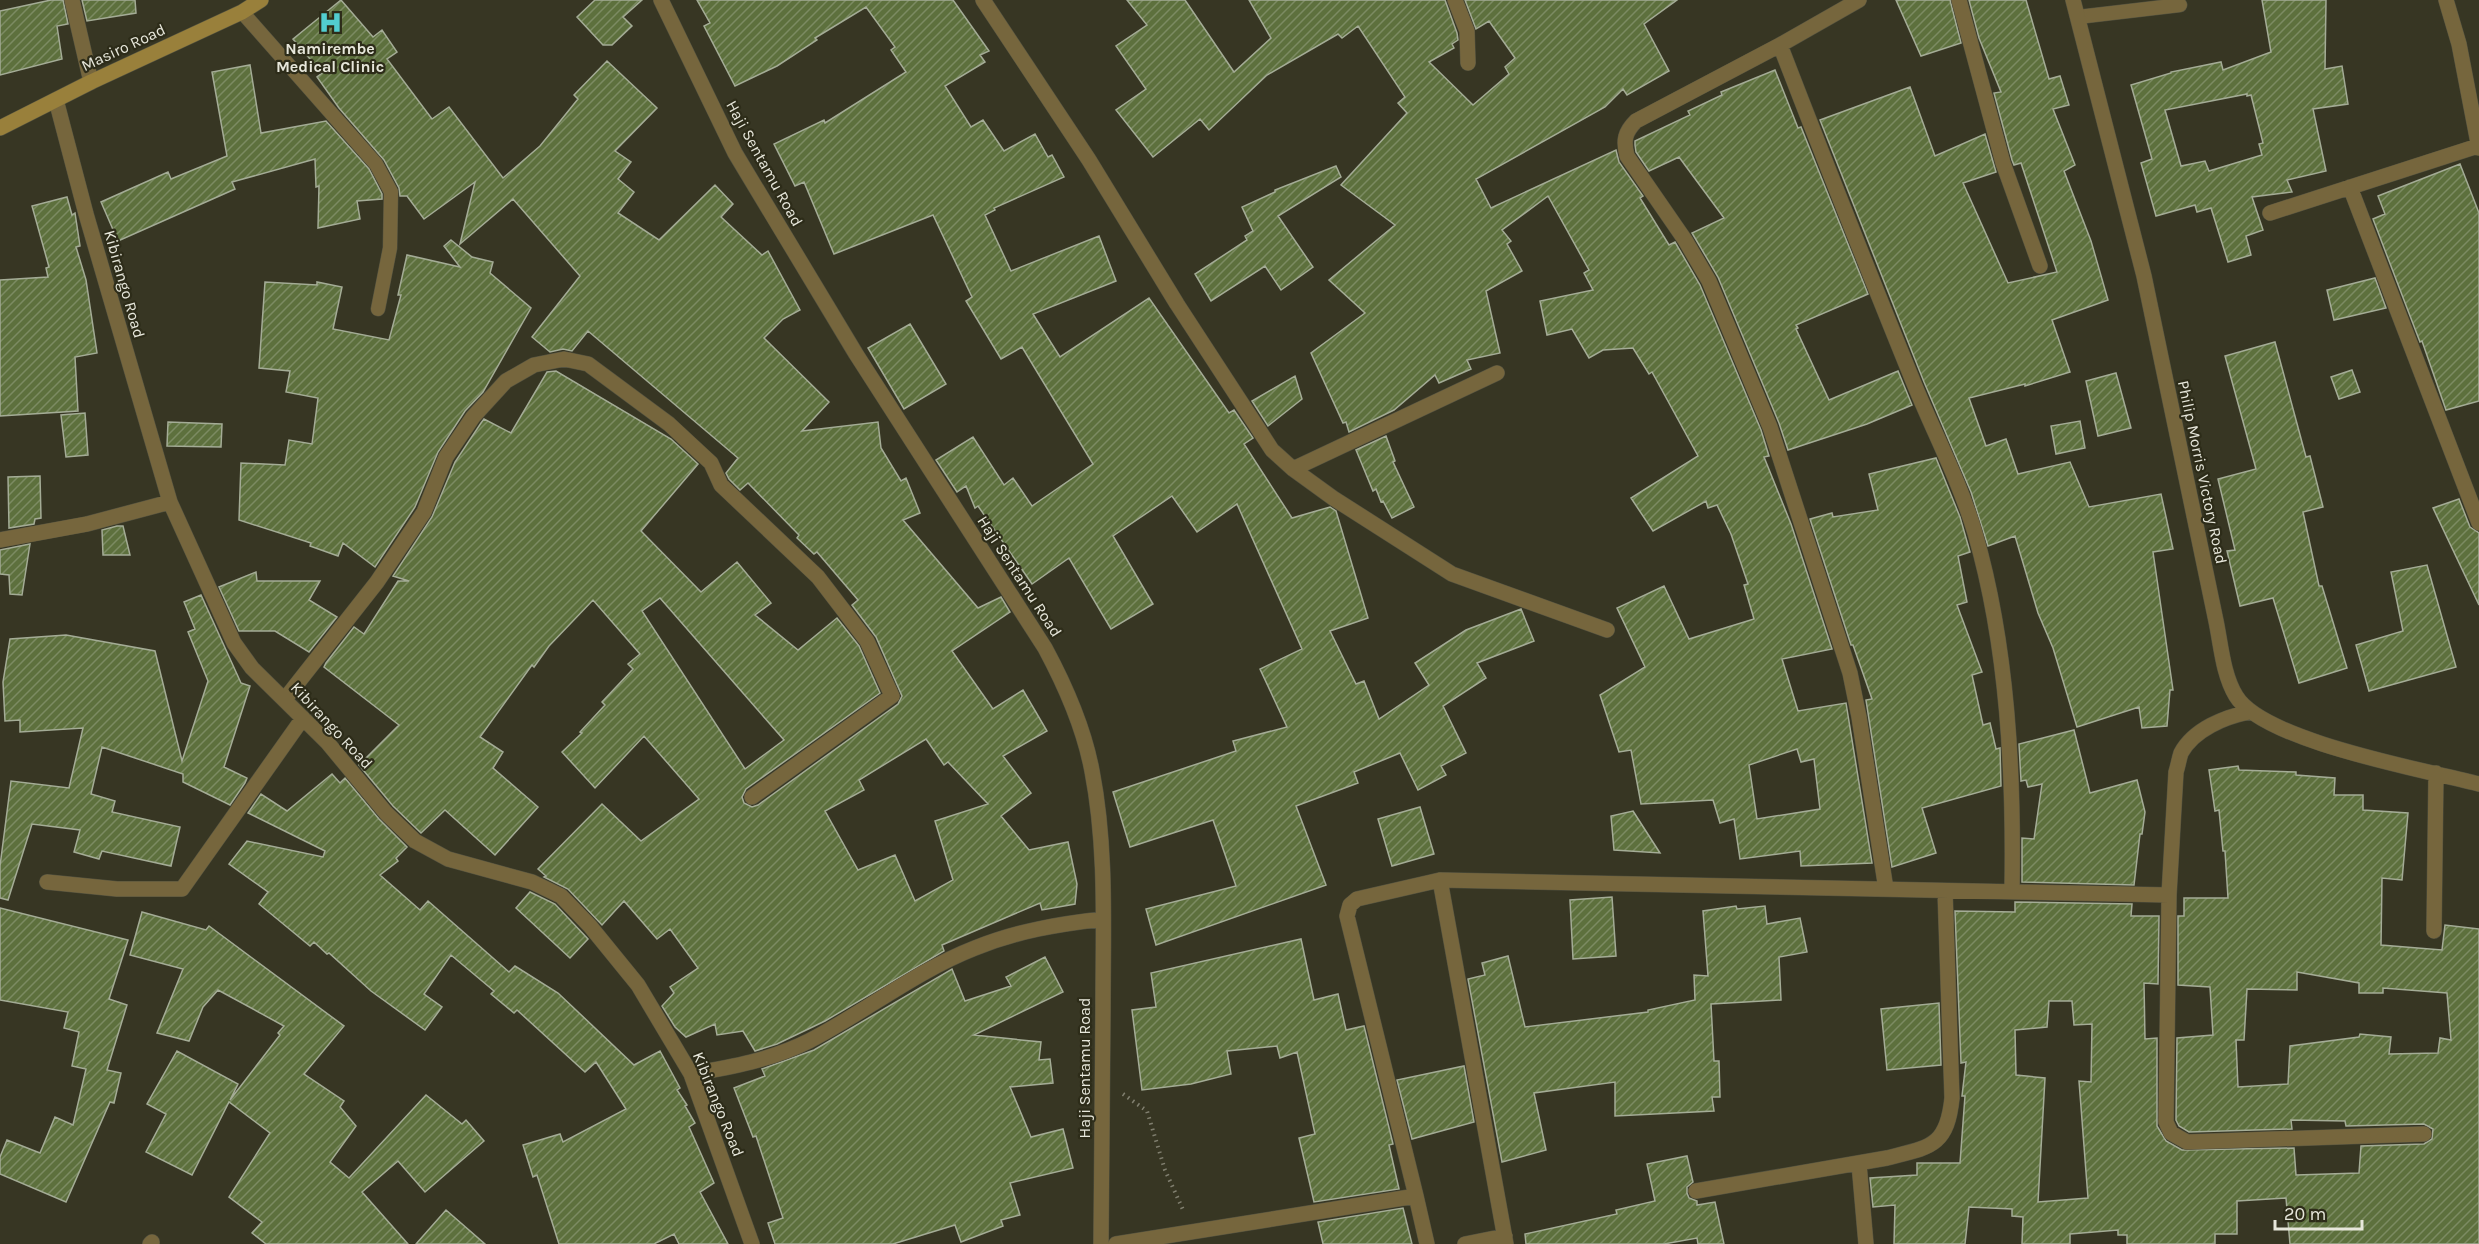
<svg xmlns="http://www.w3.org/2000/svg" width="2479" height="1244" viewBox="0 0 2479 1244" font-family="Karla,sans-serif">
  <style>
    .building { fill: url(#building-hatch); stroke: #a4ac96; stroke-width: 1.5; fill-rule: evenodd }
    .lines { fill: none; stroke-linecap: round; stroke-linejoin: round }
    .lane-casing { stroke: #535240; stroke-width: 15 }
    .street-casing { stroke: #535240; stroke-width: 16 }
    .secondary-casing { stroke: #535240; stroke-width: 16 }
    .path { stroke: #807f6f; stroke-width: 4; stroke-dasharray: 1.5 4.5; stroke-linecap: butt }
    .lane { stroke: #76663d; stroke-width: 14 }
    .street { stroke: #76663d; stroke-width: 15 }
    .secondary { stroke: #99803b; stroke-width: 15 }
    .labels { text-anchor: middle; stroke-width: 4.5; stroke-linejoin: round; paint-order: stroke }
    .street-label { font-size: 16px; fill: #e7e7db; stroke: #2d2c19 }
    .poi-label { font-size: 16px; font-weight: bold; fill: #e7e7db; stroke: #2d2c19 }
  </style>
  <defs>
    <pattern id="building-hatch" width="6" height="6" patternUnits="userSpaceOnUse" patternTransform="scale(1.5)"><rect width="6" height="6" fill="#5d703d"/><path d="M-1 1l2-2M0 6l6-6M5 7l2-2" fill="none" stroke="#7c8b62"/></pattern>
  </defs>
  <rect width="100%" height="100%" fill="#373623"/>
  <path class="building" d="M51,0h12l5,24 -11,2 5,33 -62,16v-64z
    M82,0h53l1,13 -49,8z
    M341,0l32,37 9,-7 15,22 -10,7 45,60 17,-12 54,71 37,-32 38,-47 -4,-4 33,-34 50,47 -42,43 16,11 -13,17 16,13 -16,21 41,27 56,-55 18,19 -12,13 41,38 6,-4 32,59 -17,9 -19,19 65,64 -27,29 76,-9 3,26 20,33 5,-3 14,35 -17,7 75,88 23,-11 9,15 -58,39 41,58 30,-19 24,41 -44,25 28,37 -30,23 28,34 39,-8 9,42 -2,20 -33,6 -2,-7 -98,42 2,6 -119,70 -48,23 -22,7 -12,-20 -26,4 -2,-11 -29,13 -11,-10 -13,-21 12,-13 -4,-6 28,-19 -28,-39 -13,10 -33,-38 -22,24 -34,-36 -24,-12 2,-1 -8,-7 64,-65 39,37 58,-42 -55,-63 -49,52 -33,-36 20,-19 -2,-1 25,-27 -3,-3 31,-33 -5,-5 12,-10 -47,-54 -44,46 -15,21 -2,-2 -52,72 23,15 -10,16 45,39 -43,48 -50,-45 -24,23 -28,-27 -34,-41 40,-40 -75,-58 2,-4 28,-36 10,7 34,-53h11l-16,-5 39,-59 23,-55 26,-39 3,-4 27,14 36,-61 9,-1 115,68 27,25 -57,67 60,61 36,-30 34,41 -16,12 43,35 39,-32 22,28 21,47 -134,96 -4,8 2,6 8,4 6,-2 140,-101 4,-8 -26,-59 -24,-32 6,-5 -41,-48 -3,2 -17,-16 2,-3 -51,-52 -8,7 -11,-11 -3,-6 12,-15 -150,-127 -16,20 -9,-2 -13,3 -18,-15 48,-61 -67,-77 -53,45 15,-62 -51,37 -17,-23h-7l-1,-8 -15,-28 -45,-52 -22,-31 5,-4 -29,-34zM660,598l124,142 -39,29 -103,-158zM926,739l18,26 4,-3 40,42 -53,17 18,59 -38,21 -20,-46 -37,15 -33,-59 39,-21 -5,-10z
    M595,0h47l-19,17 9,9 -20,19h-9l-26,-28z
    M697,0h256l36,51 -9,4 5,7 -40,24 26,41 12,-7 21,31 31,-17 13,23 4,-2 12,22 -70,31 1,2 -10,5 26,56 88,-35 17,45 -83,33 27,43 89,-59 80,115 5,-3 19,28 -9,6 48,74 38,-11 6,4 32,107 -38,13 26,53 8,-3 15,38 50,-34 -14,-22 51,-33 55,-21 13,32 -57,22 9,15 -43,28 23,47 -25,13 5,9 -28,15 -18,-37 -46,19 4,11 -62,23 30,79 -170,60 -10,-36 90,-23 -23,-66 -83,27 -17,-55 123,-41 -3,-10 54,-14 -27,-58 42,-20 -65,-145 -40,28 -25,-36 -59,40 40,68 -42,25 -42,-71 -37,26 -54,-78 -3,2 -9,-22 -9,6 -21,-32 37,-23 31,48 9,-7 19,28 61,-42 -71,-117 -21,12 -35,-58 6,-4 -39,-82 -99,39 -30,-72 -9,4 -21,-42 50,-24 1,3 81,-51 -15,-22 4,-3 -29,-40 -51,31 2,2 -40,26 -42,20 -31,-60 6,-3z
    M1127,0h58l49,72 37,-34 -22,-38h196l12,33 1,7 -6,4 2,4 -25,14 44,43 36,-31 -4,-7 10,-9 -26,-37 -13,8 -11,-29h212l-33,24 25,47 -42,24 -4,-6 -18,18 -129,72 15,29 125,-58 3,12 24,34 -3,2 29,47 6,-3 25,43 61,145 8,26 -5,1 27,67 41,125 -50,10 16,52 48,-8 26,160 -71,3 -1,-15 -60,8 -6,-40 -14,4 -7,-23 -72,4 -10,-54 -12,2 -19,-57 45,-28 -28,-59 47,-22 25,53 65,-20 -10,-34 4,-1 -17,-50 -14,-29 -9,3 -2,-7 -53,30 -22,-33 67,-42 -46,-84 -3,2 -16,-26 -30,2 -14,8 -17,-29 -25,6 -7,-34 53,-11 -9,-17 5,-3 -41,-74 -46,34 9,11 -4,3 15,27 -36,20 14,62 -33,7 4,9 -32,14 -4,-8 -41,35 -45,22 -3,-10 -3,1 -32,-70 54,-40 -36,-33 66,-55 -54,-40 66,-72 -9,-10 7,-6 -47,-71 -16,12 -4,-4 -71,41 -58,55 -9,-11 -47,38 -37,-47 30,-21 -30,-43 31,-21zM1797,749l4,13 13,-3 6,50 -63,10 -8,-54z
    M1896,0h54l11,43 -40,13z
    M1969,0h57l23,79 11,-3 9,29 -16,4 22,56 -11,6 27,70 17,59 -56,20 18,52 -45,14v-2l-56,14 17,48 20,-7 12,35 52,-12 19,45 72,-13 12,55 -20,3 20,138h-3l-3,36 -25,2 -3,-21 -62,20 -24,-79 -15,-35 -23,-77 -27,10 -17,-54 -47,-110 -104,-262 90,-33 25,69 50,-22 11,38 -33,11 45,100 49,-11 -36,-109 -7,2 -2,-5 -18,-67 7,-1 -22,-54z
    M2262,0h64l-1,69 17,-3 6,38 -35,5 13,62 -39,9 5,12 -40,5 11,33 -17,6 5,19 -23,7 -17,-54 -14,4 -2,-7 -39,11 -15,-53 11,-4 -21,-74 40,-12v-1l50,-10 2,8 48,-18zM2247,94v2l4,-1 12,48 -4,1 3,11 -53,16 -4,-10 -24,5 -16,-56z
    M250,65l11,68 65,-12 43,48 13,25v5l-25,2 3,18 -42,9 1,-42 -3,1 -1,-28 -83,23 3,7 -117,52 -17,-39 67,-30 3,7 56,-23 -15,-84z
    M1775,70l23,58 3,-1 67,167 -72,31 2,3 -2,1 33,71 69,-29 14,34 -45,19 -79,26 -9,-27 -61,-146 -26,-44 32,-15 -45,-61 -30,14 -13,-19 -1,-7v-4l55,-26 -2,-4 34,-16 -1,-3z
    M2460,164l19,49v188l-33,9 -24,-69 -2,1 -47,-123 12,-5 -7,-18z
    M1336,166l5,11 -63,39 35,51 -32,23 -16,-24 -54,35 -16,-27 52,-34 -2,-4 8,-5 -11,-24 33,-15v-2z
    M67,197l5,18 3,-2 5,33 -4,1 10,33 11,73 -22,4 3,54 -78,5v-136l48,-3 -2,-9 3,-1 -17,-61z
    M451,240l21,17 21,5 -3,11 41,35 -48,84 -18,19 -27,41 -23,55 -40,60 -32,-24 -5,13 -28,-10 1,-3 -72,-23 2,-57 44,2 4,-25 23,4 6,-46 -32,-6 4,-21 -31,-3 6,-86 52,3v-3l25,5 -9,42 56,11 12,-45h-3l9,-40 53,12 -16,-21z
    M2375,278l11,30 -52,12 -7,-30z
    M910,324l36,60 -42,25 -36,-61z
    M2275,342l31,115 4,-1 13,51 -20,5 16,74h3l25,82 -48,15 -26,-85 -33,8 -13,-55 8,-1 -17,-71 38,-10 -31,-113z
    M2352,370l8,22 -21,7 -8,-22z
    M2116,373l15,55 -33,8 -12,-55z
    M1295,376l7,23 -34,27 -16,-25z
    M85,413l3,42 -22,2 -5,-42z
    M2080,421l5,27 -29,6 -5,-28z
    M168,422l54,2 -1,23 -54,-1z
    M1386,436l9,25 -2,1 21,45 -22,11 -9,-17 -2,1 -5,-13 -3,2 -17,-41z
    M1936,458l24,59 10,35 -12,4 9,46 -10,3 25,67 -10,3 11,50 7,-2 6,26 4,-1 1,38 -79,22 14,45 -44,14 -26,-167 6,-1 -19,-54h-2l-41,-126 22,-6 1,4 45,-7 -9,-36z
    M40,476l1,42 -6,1 -1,5 -25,4 -1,-51z
    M2459,499l11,28 9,6v72l-46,-97z
    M117,526h6l7,29h-27l-1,-25z
    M30,544l-8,51 -12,-1 -1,-19 -9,-1v-24z
    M2427,565l29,102 -87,24 -13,-46 47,-14 -12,-59z
    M256,572l1,9h63l-11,19 28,17 -28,35 -34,-21h-36l-20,-44z
    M201,595l40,88 9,3 -26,81 23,11 -2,5 -15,22 -47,-23v-8l-81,-27 -11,47 24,7 -3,11 68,15 -9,39 -69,-15 -3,8 -25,-7 6,-22 -48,-6 -24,76 -8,-2v-32l11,-85 58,7 14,-60 -63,4v-12l-15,1 -2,-39 7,-43 56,-4 89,16 27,110 26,-80 -20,-49 7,-3 -11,-27z
    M2074,730l16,63 47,-13 8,32 -3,22h-2l-6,51 -112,-3v-44l12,1 8,-55 -14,3 -2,-7 -5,1 -2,-37z
    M2238,766l1,4 57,2v3l39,3 -1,17h29v15l45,3 -6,67 -20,-2 -1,67 61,5 3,-25 34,4v315h-189l-4,-46 -49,3v33h-22v10h-88v-9h-9v-5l-48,4v10h-48l1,-27 -11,-1v-7l-43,-2 -4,37h-71l1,-39 -22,2 -3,-29 47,-3v-12h43l5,-67h-3l4,-34 -5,1 -6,-152 60,1v-10l117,2 -1,12h28l-1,68 -14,-1 1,56 12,-1v88l9,15 16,9 112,-2 2,27 63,-2 2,-27 63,-2 8,-5 1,-10 -9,-5 -78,2 -1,-5 -54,-1 1,9 -103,3 -10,-6 -3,-6 1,-82 36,-3 -3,-48 -32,-2v-69h6v-18h44l-3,-47h-2l-4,-41 -4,1 -6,-41zM2297,972l62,11v10h24v-5l64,5 4,47 -11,-2 -2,15 -49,1 2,-17 -31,-3 -1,3 -69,9 -2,38 -50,3 -2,-47h8l3,-51 50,1zM2049,1001h23l2,24 18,-1 -1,58 -12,-1 9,117 -50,4 7,-124 -29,-3 -1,-45 32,-3z
    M332,774l8,9 5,-5 34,41 28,28 -11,11 2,3 -18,14 40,35 8,-9 81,71 6,-6 43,27 76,72 26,-14 20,37 -3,2 10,15 -2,1 10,17 -6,4 25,56 -14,9 28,52h-49l-5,-10 -20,10h-95l-22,-69 -4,2 -10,-32 37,-11 3,8 63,-33 -30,-47 -11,10 -68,-62 -3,3 -23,-19 3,-3 -43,-36 -27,39 18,13 -17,23 -54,-39 -42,-38 -2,1 -13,-12 -4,4 -51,-42 9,-12 -39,-28 18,-23 76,16 2,-6 -77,-38 13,-19 26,17z
    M1420,807l14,47 -42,12 -14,-47z
    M1633,811l27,42 -46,-3 -3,-34z
    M530,892l25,12 33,35 -18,19 -54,-50z
    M1612,897l4,59 -43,3 -3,-59z
    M1736,906l1,3 28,-3 2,18 33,-6 7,34 -28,5 2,43 -70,4 3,57h5l1,36h-8l2,14 -99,5v-34l-81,11 12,57 -44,12 -34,-183 17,-4 -3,-12 26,-7 17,71 123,-15v-2l47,-10 -1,-25 14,1 -5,-65z
    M0,908l128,32 -19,59 18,6 -20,65 14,3 -7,30 -4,-1 -44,100 -66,-28v-17l7,-17 33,13 15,-36 18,8 13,-56 -14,-3 7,-34 -15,-4 4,-16 -68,-12z
    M142,912l64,18 3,-4 135,100 -40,48 40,27 -4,6 16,19 -26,36 19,16 77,-83 36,29 4,-4 18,21 -59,51 -27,-31 -36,31 46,52h-142l-14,-11 10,-11 -33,-25 41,-64 -41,-31 -37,73 -46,-23 20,-38 -19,-10 30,-53 61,33 -8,16 50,-65 -2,-2 6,-7 -66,-36 -15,17 -14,34 -32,-8 26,-64 -53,-14z
    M1301,939l13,61 24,-6 8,36 18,-4 29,118 -4,1 10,44 -85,13 -15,-64 16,-4 -18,-82 -17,6 -3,-12 -50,5 4,23 -40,10 -49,6 -10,-80 24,-3 -5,-34z
    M1045,957l18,35 -89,43 67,7 -2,18 11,-1 3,24 -43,4 21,50 32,-8 10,39 -63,15 10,32 -19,5 2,6 -42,16 -6,-17 -62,19h-118l-7,-21 15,-5 -27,-82 -3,1 -19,-49 31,-12 -3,-7 52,-19 138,-81 13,32 46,-15 -5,-9z
    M1939,1003l2,62 -54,5 -6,-61z
    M1464,1066l10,56 -62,17 -15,-59z
    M1687,1156l6,26 -6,5v6l2,5 8,3v4l18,-3 9,42h-26l-1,-6 -33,6h-138l-1,-10 92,-20 -1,-4 39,-9 -8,-37z
    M1403,1208l9,36h-89l-5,-22z
    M446,1210l39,34h-69z"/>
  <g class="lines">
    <defs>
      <path id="lane" d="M242,12l134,152 15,28 -1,56 -12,61
        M2078,17l102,-12"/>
      <path id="street" d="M72,0l19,82
        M661,0l74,153 121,201 189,294c21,39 39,80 47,123 15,77 11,158 11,236 -1,79 -1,158 -2,237
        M983,0l106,160 88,144 95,146 21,19 40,29 119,76 155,56
        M1455,0l12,31 1,32
        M1859,0l-79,45 -144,76c-11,11 -13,19 -9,35l58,84 24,41 61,146 80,246 9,44 27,172
        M1959,0l44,163 37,103
        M2073,0l71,276 72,345c5,24 7,54 20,75 27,45 189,74 243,88
        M2446,0l13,44 20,104
        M1780,45c44,114 89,228 135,341 20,49 45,96 60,147 33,114 39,241 37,359
        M56,100l30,114 84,288 64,141 18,25 75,74 59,71 29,28 33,18 84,23 29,14 29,30 48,59 53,89 61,170
        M2350,187l129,336
        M2270,213l208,-67
        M1293,469l204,-96
        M0,540l87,-16 83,-22
        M285,699l92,-117 47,-70 22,-55 27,-40 33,-36 28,-16 30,-6 24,5 81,60 42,39 10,22 97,92 49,64 25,55 -140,101
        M2249,712c-24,5 -55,17 -68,41 -2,6 -3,13 -5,19l-7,123 -3,227 5,11 16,9 237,-8
        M1440,880l66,364
        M47,882l70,7h65l121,-171
        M2434,931l2,-158
        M691,1074c41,-7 80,-14 118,-33 56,-29 107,-70 166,-93 42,-17 84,-24 128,-29
        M1859,1164l7,80
        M1696,1191l191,-33c43,-11 60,-11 65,-60l-7,-207
        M1416,1196l11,48
        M150,1244l2,-2
        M1116,1244l300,-48 -69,-280 3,-11 7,-6 83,-19 729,15
        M1465,1244l40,-8"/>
      <path id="secondary" d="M0,128l91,-46 151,-70 19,-12"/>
    </defs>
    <use href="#lane" class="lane-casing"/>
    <use href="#street" class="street-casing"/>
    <use href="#secondary" class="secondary-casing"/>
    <path class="path" d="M1123,1094l24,17 18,59 19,42"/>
    <use href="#lane" class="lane"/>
    <use href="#street" class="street"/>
    <use href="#secondary" class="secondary"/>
  </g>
  <defs>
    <symbol id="hospital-bare" viewBox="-9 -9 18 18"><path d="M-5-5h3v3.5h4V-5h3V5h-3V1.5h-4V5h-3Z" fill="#52cdcf" stroke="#2d2c19" stroke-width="2.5" paint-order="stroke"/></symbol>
  </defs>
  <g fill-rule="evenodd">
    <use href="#hospital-bare" x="314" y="6" width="33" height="33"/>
  </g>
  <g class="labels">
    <g class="street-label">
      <text transform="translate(123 47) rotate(-25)" y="6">Masiro Road</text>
      <text transform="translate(765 163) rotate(61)" y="6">Haji Sentamu Road</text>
      <text transform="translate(125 284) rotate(74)" y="6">Kibirango Road</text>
      <text transform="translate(2203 472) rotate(78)" y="6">Philip Morris Victory Road</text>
      <text transform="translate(1020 576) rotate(57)" y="6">Haji Sentamu Road</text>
      <text transform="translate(332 725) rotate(47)" y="6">Kibirango Road</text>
      <text transform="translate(1084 1068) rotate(-90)" y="6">Haji Sentamu Road</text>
      <text transform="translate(719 1104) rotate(68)" y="6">Kibirango Road</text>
    </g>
    <g class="poi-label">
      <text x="330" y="54">Namirembe<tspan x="330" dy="18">Medical Clinic</tspan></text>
    </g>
  </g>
  <path d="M2275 1220v9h87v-9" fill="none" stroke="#e7e7db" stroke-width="3"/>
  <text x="2284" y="1220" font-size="18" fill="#e7e7db" stroke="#2d2c19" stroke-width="4.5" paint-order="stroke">20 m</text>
</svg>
